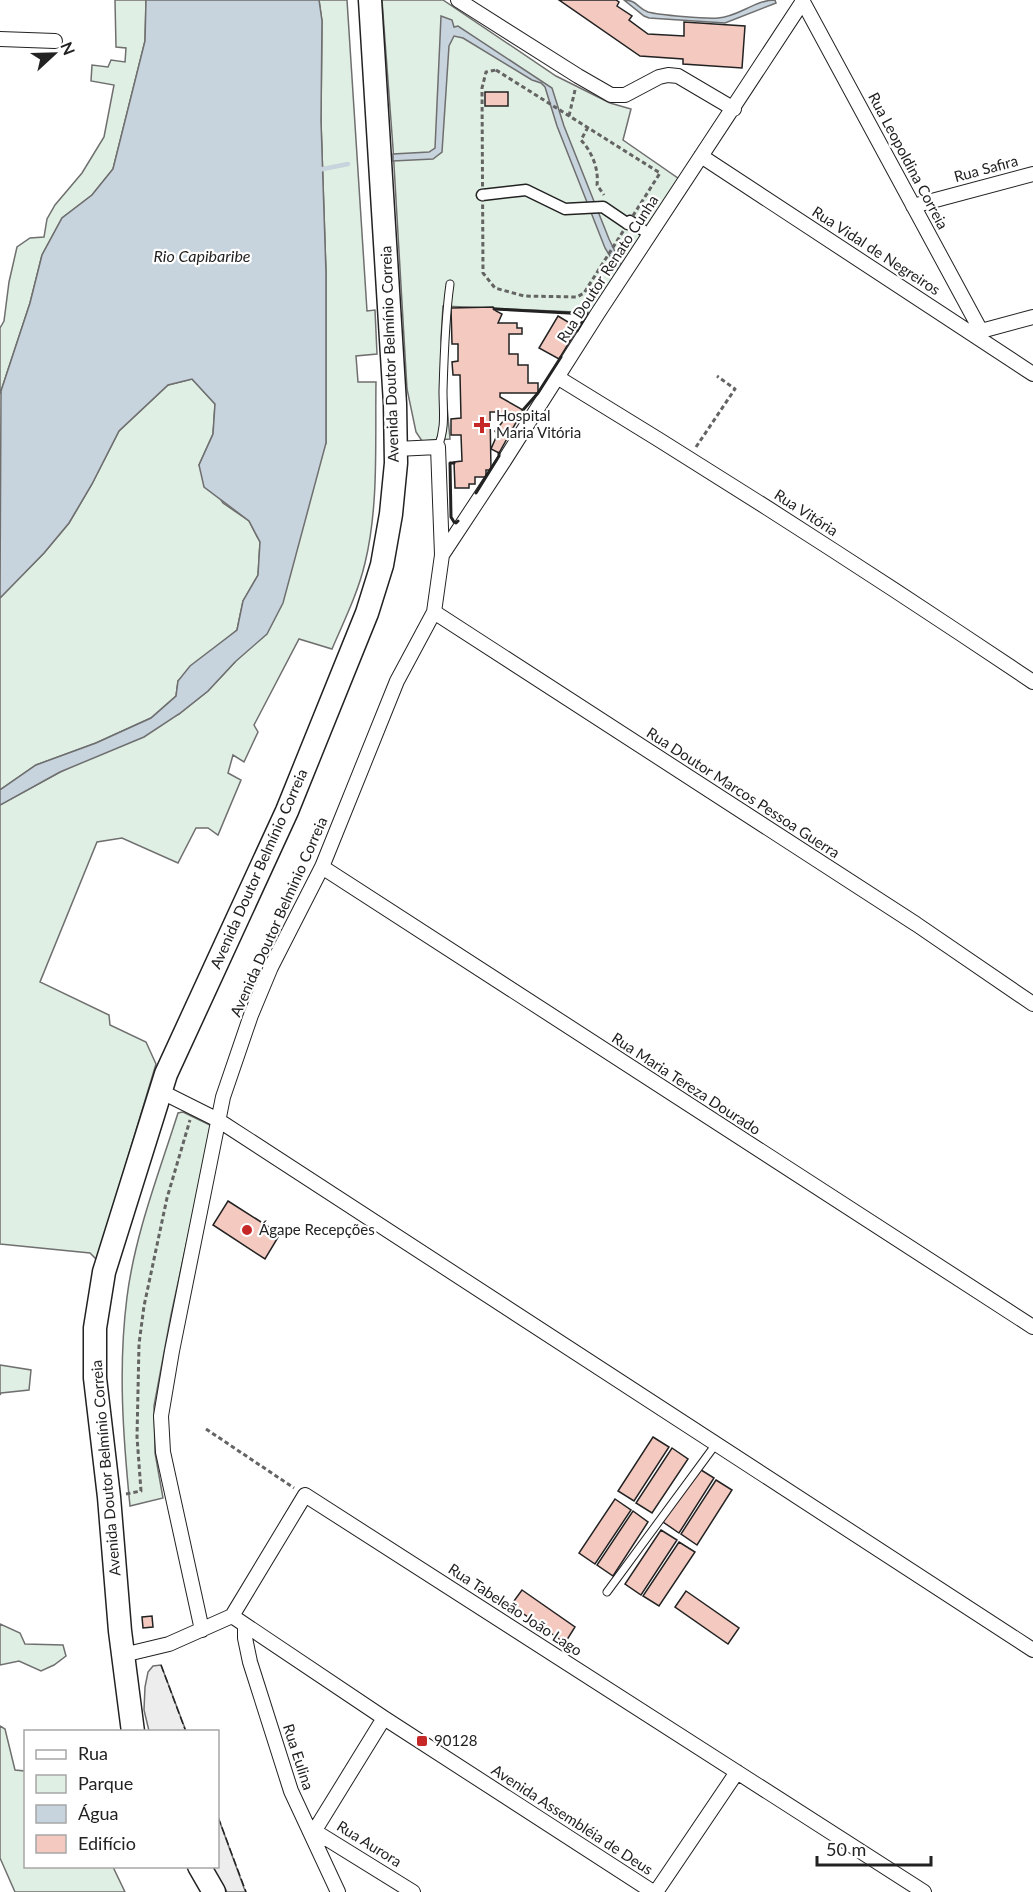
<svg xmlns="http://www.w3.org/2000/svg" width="1033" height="1892" viewBox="0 0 1033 1892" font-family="Lato,sans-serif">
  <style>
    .green { fill: #e0efe3; stroke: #6f6f6f; stroke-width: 1.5 }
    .parking { fill: #ededed; stroke: #6f6f6f; stroke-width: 1.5 }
    .water { fill: #c7d3dd; stroke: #6f6f6f; stroke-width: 1.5 }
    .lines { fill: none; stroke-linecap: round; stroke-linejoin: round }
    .stream { stroke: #c7d3dd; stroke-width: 4.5 }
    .building { fill: #f3c9c0; stroke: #222; stroke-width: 1.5 }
    .service-casing { stroke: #222; stroke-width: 9 }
    .pedestrian-casing { stroke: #222; stroke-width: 13 }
    .minor-casing { stroke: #222; stroke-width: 16 }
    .primary-casing { stroke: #222; stroke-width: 25 }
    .path { stroke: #646464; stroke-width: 3; stroke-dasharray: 4.5 3; stroke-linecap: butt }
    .service { stroke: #fff; stroke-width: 7 }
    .pedestrian { stroke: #fff; stroke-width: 10 }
    .minor { stroke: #fff; stroke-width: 14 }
    .primary { stroke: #fff; stroke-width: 22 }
    .fence { stroke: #222; stroke-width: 1.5; stroke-dasharray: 8 3; stroke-linecap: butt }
    .wall { stroke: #222; stroke-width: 3 }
    .poi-dot { fill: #c62828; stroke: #fff; stroke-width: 2 }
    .labels { text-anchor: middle; stroke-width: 4.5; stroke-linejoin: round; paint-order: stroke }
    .street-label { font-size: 15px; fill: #222; stroke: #fff }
    .poi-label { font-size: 15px; fill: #222; stroke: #fff; text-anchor: start }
    .water-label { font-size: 16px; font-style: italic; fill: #222; stroke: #fff }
  </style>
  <rect width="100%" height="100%" fill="#fff"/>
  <path class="green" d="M115,0h31l-1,41 -32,128 -21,26 -30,23 -20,37 -12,48 -30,91v-66l4,-7 5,-39 8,-35 13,-9 14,-1 3,-18 8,-14 27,-32 22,-36 10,-52 -23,-4 1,-16 16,2 3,-7 14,2 1,-14 -10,-1z
    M319,0h28l20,311 8,-1 2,44 -21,2 2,26h18c-1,58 3,124 -11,181 -7,30 -21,58 -33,86l-33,-10 -45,86 4,7 -14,30 -11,-7 -5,18 13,7 -23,55 -10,-7h-12l-18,35 -56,-25 -25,4 -57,140 69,33 1,10 36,17 10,22 -59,196 -7,-7 -90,-9v-439l60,-33 119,-58 29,-23 27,-29 91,-219v-170l-5,-152 1,-100z
    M382,0h61l113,76 54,27 21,6 -8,31 62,43 -87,130 -155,-7 -2,33 9,100 -28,2 -6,-9 -9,-43 -14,-241z
    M192,379l23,25 -2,30 -14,31 24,38 26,18 11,21 -2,33 -15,26 -6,29 -59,51 -2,15 -25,22 -55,25 -60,22 -36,25v-192l44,-45 25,-30 23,-39 27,-53 49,-46z
    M183,1112l29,14 -41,189 -17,91 1,47 8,45 -33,8c-7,-70 -12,-139 -3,-209 8,-63 32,-124 51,-184z
    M0,1365l31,5 -2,20 -28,3 -1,2z
    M0,1624l20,9 5,11 38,1 3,11 -12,9 -13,6 -22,-10 -19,4z
    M0,1726l5,3 10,41 10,1 1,95 87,1 12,25h-110l-15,-34z"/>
  <path class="parking" d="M161,1665l25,66h-37l-5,-21 1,-23 3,-15 5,-6z
    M218,1817l26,71 2,4h-19l-16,-25 7,-1z"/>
  <path class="water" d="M146,0h173l3,21 -1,100 5,152v170l-43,160 -16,31 -32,28 -27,29 -29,23 -35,23 -84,35 -60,33v-15l36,-25 60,-22 55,-25 25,-22 2,-15 12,-15 47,-36 6,-29 15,-26 2,-33 -11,-21 -45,-34 -5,-22 14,-31 2,-30 -23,-25 -24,6 -49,46 -27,53 -23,39 -25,30 -44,45 1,-207 29,-88 12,-48 20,-37 30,-23 21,-26 32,-128z
    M624,0c13,0 13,8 24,12 11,3 58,7 70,6 20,-1 37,-18 57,-18l1,3 -51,20 -76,-5 -5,-2z
    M441,16l11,4 2,7 4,-1 94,62 12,38 45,113 15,31 -3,4 -16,-26 -48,-122 -12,-39 -4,-4 -9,-3 -69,-42 -9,-2 -5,10 -7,106 -9,7 -40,2v-7l36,-2 6,-4z"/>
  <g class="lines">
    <path class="stream" d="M318,170l30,-6"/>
  </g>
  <path class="building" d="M559,0h57l3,2 -2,4 15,10 -3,4 19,14 36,2v-14l61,4 -3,42 -59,-4v-5l-43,-3z
    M485,92h23v14h-23z
    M493,307l3,4 6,3 -4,9h19v5h5v6h-13v20h9v11h10v18h10v10h-38v4l23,13 -24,43 -8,-4 6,-14 -2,-4 10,-12 -6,-7h-9l1,58h-5v7h-11v7h-6v4h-14l-1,-26 8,-1 -1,-26h-10v-16l10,-1 -1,-43h-7l-1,-13 6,-1v-17h-6l-1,-36z
    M558,316l20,12 -19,31 -20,-11z
    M228,1201l52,33 -15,25 -52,-34z
    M653,1437l16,10 -35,54 -16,-10z
    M672,1448l16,11 -36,54 -16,-10z
    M698,1468l16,10 -35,55 -16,-11z
    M716,1480l16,10 -35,55 -16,-11z
    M615,1499l16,11 -36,54 -16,-11z
    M633,1511l15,11 -35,54 -16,-11z
    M661,1530l16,10 -36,55 -16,-11z
    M679,1542l16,10 -36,54 -16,-10z
    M522,1590l53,37 -10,16 -54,-38z
    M686,1591l53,37 -11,16 -53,-37z
    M152,1616l1,11 -10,1 -1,-11z"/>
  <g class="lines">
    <defs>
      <path id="service" d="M438,447c8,-20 5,-35 5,-56 1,-35 2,-72 7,-107
        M607,1592l109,-148"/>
      <path id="pedestrian" d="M482,195l44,-5 39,19 38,-2 25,17
        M630,221l20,14"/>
      <path id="minor" d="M458,0l120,76 33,19h14l34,-18 9,-2 10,1 56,33
        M802,0l179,331 -3,7
        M0,39l55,2
        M701,156l332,218
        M913,206l120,-32
        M981,331l52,-14
        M557,377c161,98 320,200 476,305
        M442,555l62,-94 94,-148 205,-312
        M434,612l482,312 117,80
        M322,867l711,460
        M160,1091l58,29 815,530
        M232,1616l152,102 269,174
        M245,1625v13l5,24 41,129 47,101
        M202,1630l-39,-178 -2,-36 11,-65 51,-254 28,-82 20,-48 51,-100 75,-186 37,-69 8,-57 -4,-108 -42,2
        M123,1655l46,-11 63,-28 73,-121 619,397
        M308,1827l105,65
        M315,1830l69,-112
        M656,1892l81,-120"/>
      <path id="primary" d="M133,1732l-13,-101 -11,-134 -14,-119v-50l9,-56 62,-198 121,-263 80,-198 15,-48 9,-51 5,-51 -1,-59 -25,-404
        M199,1866l15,26"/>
    </defs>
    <use href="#service" class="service-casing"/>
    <use href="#pedestrian" class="pedestrian-casing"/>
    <use href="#minor" class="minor-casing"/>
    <use href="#primary" class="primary-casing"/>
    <path class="path" d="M496,70l164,103 -76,120 -7,4 -53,-1 -29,-8 -12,-15 -1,-185 4,-16z
      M569,116l6,-26
      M588,127l-7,13c11,12 18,29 16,45l7,10
      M696,447l39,-58 -18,-13
      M206,1429l88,59
      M126,1494l15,-3 -4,-54 2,-93 5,-38 23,-108 23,-78"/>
    <use href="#service" class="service"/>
    <use href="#pedestrian" class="pedestrian"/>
    <use href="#minor" class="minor"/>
    <use href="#primary" class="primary"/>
    <path class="fence" d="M161,1665l25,67
      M218,1817l28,75"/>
    <path class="wall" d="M494,309l93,5 -10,17
      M523,410l15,-17 23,-36
      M454,463h-4l1,54 3,5 2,1 2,-2
      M476,493l23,-37v-3"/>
  </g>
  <g class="poi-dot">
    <path d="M479 416h6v6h6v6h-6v6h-6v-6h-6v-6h6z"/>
    <circle cx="247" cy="1230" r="6"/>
    <rect x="416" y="1735" width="12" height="12" rx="3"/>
  </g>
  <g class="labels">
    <g class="street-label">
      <text transform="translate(908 161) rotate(62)" y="5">Rua Leopoldina Correia</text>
      <text transform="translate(986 169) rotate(-15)" y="5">Rua Safira</text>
      <text transform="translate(876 251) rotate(33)" y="5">Rua Vidal de Negreiros</text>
      <text transform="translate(608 269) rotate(-57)" y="5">Rua Doutor Renato Cunha</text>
      <text transform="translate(390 354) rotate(-92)" y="5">Avenida Doutor Belmínio Correia</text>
      <text transform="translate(806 513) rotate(33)" y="5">Rua Vitória</text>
      <text transform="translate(743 793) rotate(33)" y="5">Rua Doutor Marcos Pessoa Guerra</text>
      <text transform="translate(259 869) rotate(-66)" y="5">Avenida Doutor Belmínio Correia</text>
      <text transform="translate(279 917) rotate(-66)" y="5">Avenida Doutor Belminio Correia</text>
      <text transform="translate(686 1084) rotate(33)" y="5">Rua Maria Tereza Dourado</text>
      <text transform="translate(106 1468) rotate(-95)" y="5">Avenida Doutor Belmínio Correia</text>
      <text transform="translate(515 1610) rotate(33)" y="5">Rua Tabeleão João Lago</text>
      <text transform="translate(298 1757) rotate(72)" y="5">Rua Eulina</text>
      <text transform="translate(572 1820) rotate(33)" y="5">Avenida Assembléia de Deus</text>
      <text transform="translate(369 1844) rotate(32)" y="5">Rua Aurora</text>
    </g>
    <g class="poi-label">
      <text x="496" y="421">Hospital<tspan x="496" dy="17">Maria Vitória</tspan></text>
      <text x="259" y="1235">Ágape Recepções</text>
      <text x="434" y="1746">90128</text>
    </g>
    <g class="water-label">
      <text x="202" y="262">Rio Capibaribe</text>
    </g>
  </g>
  <rect x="24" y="1730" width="195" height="138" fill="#ffffff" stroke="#a7a7a7" stroke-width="1.5"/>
  <rect x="36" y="1750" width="30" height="9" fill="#ffffff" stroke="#a7a7a7" stroke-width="1.5"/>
  <text x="78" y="1760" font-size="18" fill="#222222">Rua</text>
  <rect x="36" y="1775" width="30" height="18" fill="#e0efe3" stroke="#a7a7a7" stroke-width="1.5"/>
  <text x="78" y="1790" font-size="18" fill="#222222">Parque</text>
  <rect x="36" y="1805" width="30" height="18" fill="#c7d3dd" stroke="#a7a7a7" stroke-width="1.5"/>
  <text x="78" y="1820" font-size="18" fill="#222222">Água</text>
  <rect x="36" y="1835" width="30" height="18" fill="#f3c9c0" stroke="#a7a7a7" stroke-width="1.5"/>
  <text x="78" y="1850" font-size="18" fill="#222222">Edifício</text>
  <g transform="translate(54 54) rotate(68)" stroke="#ffffff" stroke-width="4.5" paint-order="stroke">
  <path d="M0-4.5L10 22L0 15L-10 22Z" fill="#222222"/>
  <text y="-9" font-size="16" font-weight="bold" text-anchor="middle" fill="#222222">N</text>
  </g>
  <path d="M817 1856v9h114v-9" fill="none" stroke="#222222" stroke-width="3"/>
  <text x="826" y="1856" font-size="18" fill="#222222" stroke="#ffffff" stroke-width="4.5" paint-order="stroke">50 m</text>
</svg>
